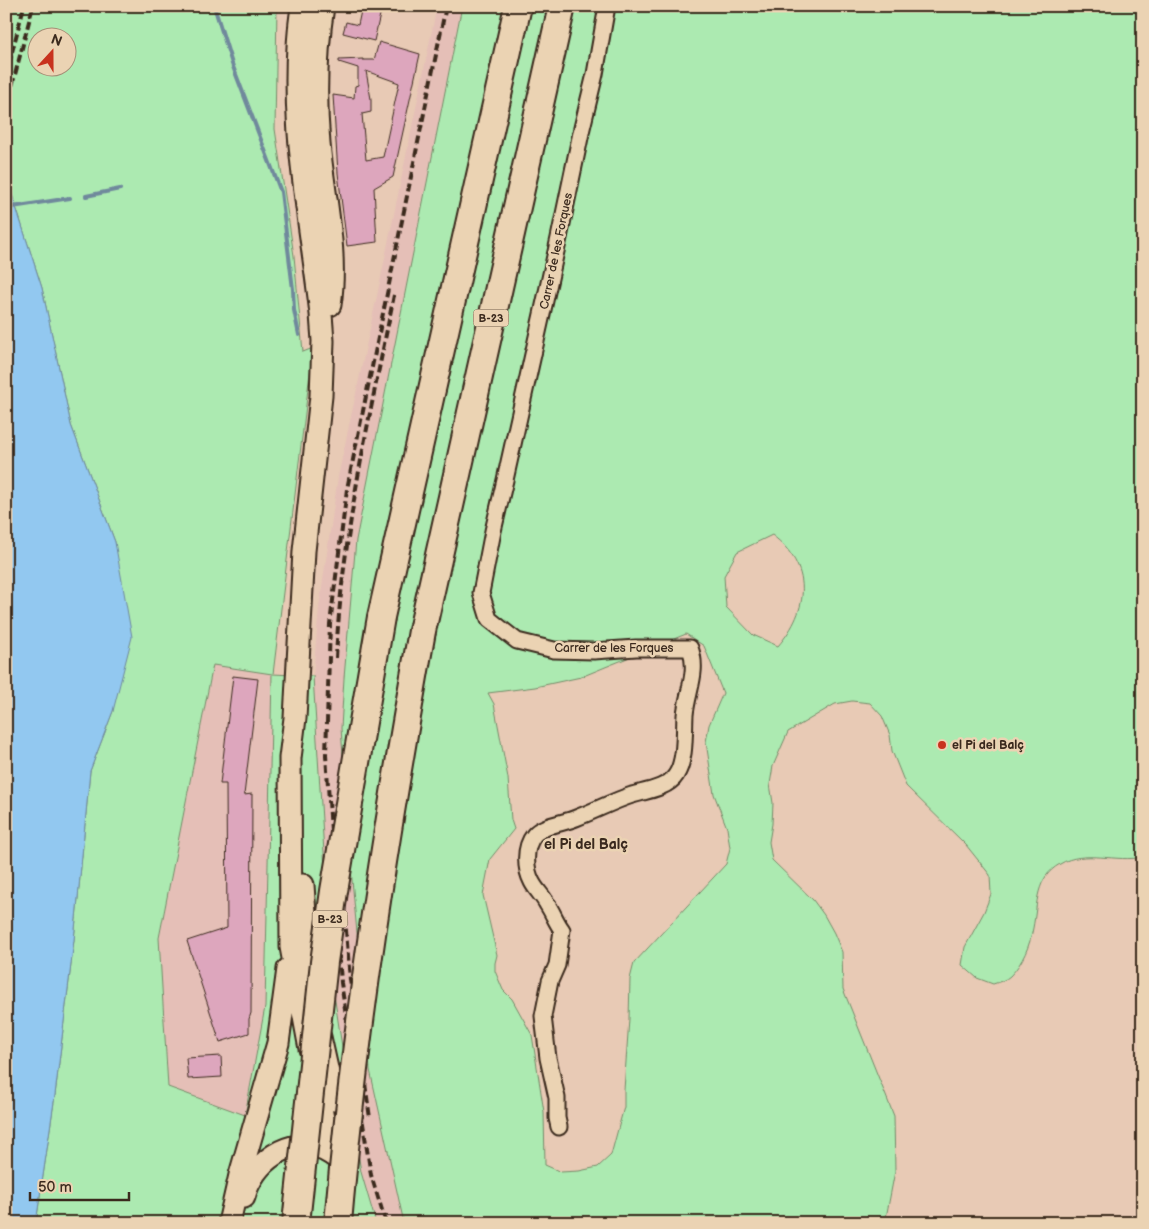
<svg xmlns="http://www.w3.org/2000/svg" width="1149" height="1229" viewBox="0 0 1149 1229" font-family="'Balsamiq Sans',sans-serif">
  <style>
    .built { fill: #e5bfb7 }
    .green { fill: #aceab1; stroke: #748a68; fill-rule: evenodd }
    .water { fill: #92c8f0; stroke: #6f899c }
    .lines { fill: none; stroke-linecap: round; stroke-linejoin: round }
    .stream { stroke: #6f899c; stroke-width: 4 }
    .building { fill: #dda6bd; stroke: #3b2a1e; fill-rule: evenodd }
    .street-casing { stroke: #3b2a1e; stroke-width: 19 }
    .secondary-casing { stroke: #3b2a1e; stroke-width: 25 }
    .highway-casing { stroke: #3b2a1e; stroke-width: 30 }
    .street { stroke: #ebd3b3; stroke-width: 15 }
    .secondary { stroke: #ebd3b3; stroke-width: 21 }
    .highway { stroke: #ebd3b3; stroke-width: 26 }
    .rail { stroke: #3b2a1e; stroke-width: 4; stroke-dasharray: 8 4; stroke-linecap: butt }
    .highway-bridge-casing { stroke: #3b2a1e; stroke-width: 30; stroke-linecap: butt }
    .highway-bridge { stroke: #ebd3b3; stroke-width: 26 }
    .poi-dot { fill: #c8321e; stroke: #ebd3b3; stroke-width: 2 }
    .labels { text-anchor: middle; stroke-width: 5; stroke-linejoin: round; paint-order: stroke }
    .shield { fill: #ebd3b3; stroke: #705d4b; stroke-width: 1 }
    .shield-label { font-size: 11px; font-weight: bold; fill: #3b2a1e }
    .street-label { font-size: 12px; fill: #3b2a1e; stroke: #ebd3b3 }
    .poi-label { font-size: 12px; font-weight: bold; fill: #3b2a1e; stroke: #ebd3b3; text-anchor: start }
    .neighbourhood-label { font-size: 14px; font-weight: bold; fill: #3b2a1e; stroke: #ebd3b3 }
  </style>
  <rect width="100%" height="100%" fill="#e8cab5"/>
  <filter id="ink" filterUnits="userSpaceOnUse"><feTurbulence type="fractalNoise" baseFrequency=".02" numOctaves="2"/><feDisplacementMap in="SourceGraphic" scale="10" xChannelSelector="R" yChannelSelector="G"/><feConvolveMatrix kernelMatrix="1 2 1 2 8 2 1 2 1" color-interpolation-filters="sRGB"/></filter>
  <g filter="url(#ink)">
    <path class="built" d="M437,6h25l-106,534 -12,138 -3,50 10,141 19,201 34,153h-28l-15,-51 -29,-191 -19,-305 6,-68 19,-131 43,-200z
      M213,665l59,9 -7,333 -20,108 -77,-28 -9,-149z"/>
    <path class="green" d="M6,6h271l-2,123 19,127 9,96 10,-4 -40,326 40,2 19,305 29,191 15,51h-340l19,-128 19,-155 16,-169 23,-60 2,-169 -44,-117 -29,-137 -36,-112zM38,38h30v30h-30zM213,665l59,9 -7,333 -20,108 -77,-28 -9,-149z
      M462,6h681v851c-26,6 -59,-8 -83,7 -25,14 -22,39 -27,64 -3,17 -10,35 -23,48 -4,4 -11,6 -17,8l-16,-6 -15,-13 3,-18 19,-35 7,-18 -1,-19 -24,-30 -60,-59 -14,-35 -2,-16 -8,-19 -12,-13 -18,-2 -17,3 -47,28 -15,34 -3,18 3,19 -1,21 -3,18 3,18 41,40 11,15 10,18 8,19 1,37 51,127 1,55 -10,52h-481l-34,-153 -19,-201 -10,-141 3,-50 12,-138zM772,535c41,31 38,74 6,111l-25,-11 -27,-28 -2,-31 13,-24zM686,634l18,12 19,47 -14,32 -3,17 8,52 13,34 3,20 -4,16 -92,99 -4,16 -1,40 -5,71v17l-13,48 -13,12 -19,4 -18,1 -16,-7 -1,-53 -12,-77 -20,-36 -9,-9 -8,-19v-8l2,-8 -14,-60 7,-36 24,-30 -3,-9 -3,-42 -14,-74 -6,-11 47,-6 46,-10z"/>
    <path class="water" d="M6,176l36,112 29,137 44,117 17,95 -19,74 -23,60 -16,169 -19,155 -19,128h-30z"/>
    <g class="lines">
      <path class="stream" d="M214,6l18,58 49,128 12,97 1,21 5,25
        M86,196l34,-7
        M6,208l64,-10"/>
    </g>
    <path class="building" d="M362,6h20l-8,35 -31,-8 3,-11 12,3z
      M379,42l41,12 -27,123 -19,11 3,54 -30,4 -9,-73 -5,-78 21,3 1,-12 3,-1v-17l-19,-6v-2l24,-1v1h11zM366,71l33,12 -16,74 -17,3 -4,-46 9,-2v-13z
      M233,676l25,3 -14,116 8,-1 -1,219 -2,6v14l-29,9 -33,-101 40,-13 -1,-144h-6z
      M221,1056l1,21 -34,2 -2,-21z"/>
    <g class="lines">
      <defs>
        <path id="street" d="M559,1127l-2,-9v-20l-9,-40 -5,-42 7,-35 7,-16 5,-35c-6,-8 -9,-17 -15,-26 -4,-8 -11,-14 -15,-22 -7,-13 -8,-35 2,-47 8,-10 31,-12 42,-17 19,-7 37,-17 56,-23 14,-4 36,-7 44,-20 10,-15 8,-43 9,-60 2,-23 14,-44 5,-67h-54l-42,3 -40,-1 -37,-9 -28,-22 -8,-26 12,-62 12,-51 54,-242 23,-110 13,-54 12,-68"/>
        <path id="secondary" d="M302,6c-15,104 7,205 19,308l2,27 -2,55 -17,155 -9,167 -5,40 1,189 19,102
          M323,6c-7,46 -8,92 -4,138 5,53 19,108 11,161
          M303,885l5,73 5,39
          M320,1037l14,63
          M316,1081l7,38 21,44
          M244,1197c10,-35 44,-62 80,-47 8,4 14,9 20,13
          M229,1223l11,-48 38,-132 10,-74"/>
        <path id="highway" d="M381,617l137,-611
          M422,631l140,-625"/>
      </defs>
      <use href="#street" class="street-casing"/>
      <use href="#secondary" class="secondary-casing"/>
      <use href="#highway" class="highway-casing"/>
      <use href="#street" class="street"/>
      <use href="#secondary" class="secondary"/>
      <use href="#highway" class="highway"/>
      <path class="rail" d="M6,75l18,-69
        M6,109l27,-103
        M336,658c6,-123 34,-243 58,-363
        M340,857l10,123 20,138
        M386,1223l-15,-48 -30,-192 -15,-228 4,-131 17,-135 99,-483"/>
      <defs>
        <path id="highway-bridge" d="M296,1223l28,-261 10,-71 47,-274
          M338,1223c17,-199 49,-396 84,-592"/>
      </defs>
      <use href="#highway-bridge" class="highway-bridge-casing"/>
      <use href="#highway-bridge" class="highway-bridge"/>
    </g>
  </g>
  <circle class="poi-dot" cx="942" cy="745" r="5"/>
  <g class="labels">
    <g class="shield">
      <rect x="473.5" y="309.5" width="35" height="17" rx="4"/>
      <rect x="312.5" y="910.5" width="35" height="17" rx="4"/>
    </g>
    <g class="shield-label">
      <text x="491" y="322">B-23</text>
      <text x="330" y="923">B-23</text>
    </g>
    <g class="street-label">
      <text transform="translate(556 251) rotate(-78)" y="4">Carrer de les Forques</text>
      <text x="614" y="652">Carrer de les Forques</text>
    </g>
    <g class="poi-label">
      <text x="952" y="749">el Pi del Balç</text>
    </g>
    <g class="neighbourhood-label">
      <text x="586" y="849">el Pi del Balç</text>
    </g>
  </g>
  <rect width="1149" height="1229" fill="none" stroke="#ebd3b3" stroke-width="25"/>
  <rect x="12" y="12" width="1124" height="1204" fill="none" stroke="#3b2a1e" stroke-width="2" filter="url(#ink)"/>
  <g transform="translate(52 52) rotate(21)"><circle r="24" fill="#ebd3b3" stroke="#a58f77"/>
  <path d="M0-4L9 19L0 12L-9 19Z" fill="#c8321e"/>
  <text y="-8" font-size="14" font-weight="bold" text-anchor="middle" fill="#3b2a1e">N</text>
  </g>
  <path d="M30 1192v8h99v-8" fill="none" stroke="#3b2a1e" stroke-width="2.5"/>
  <text x="38" y="1192" font-size="15" fill="#3b2a1e" stroke="#ebd3b3" stroke-width="4" paint-order="stroke">50 m</text>
</svg>
